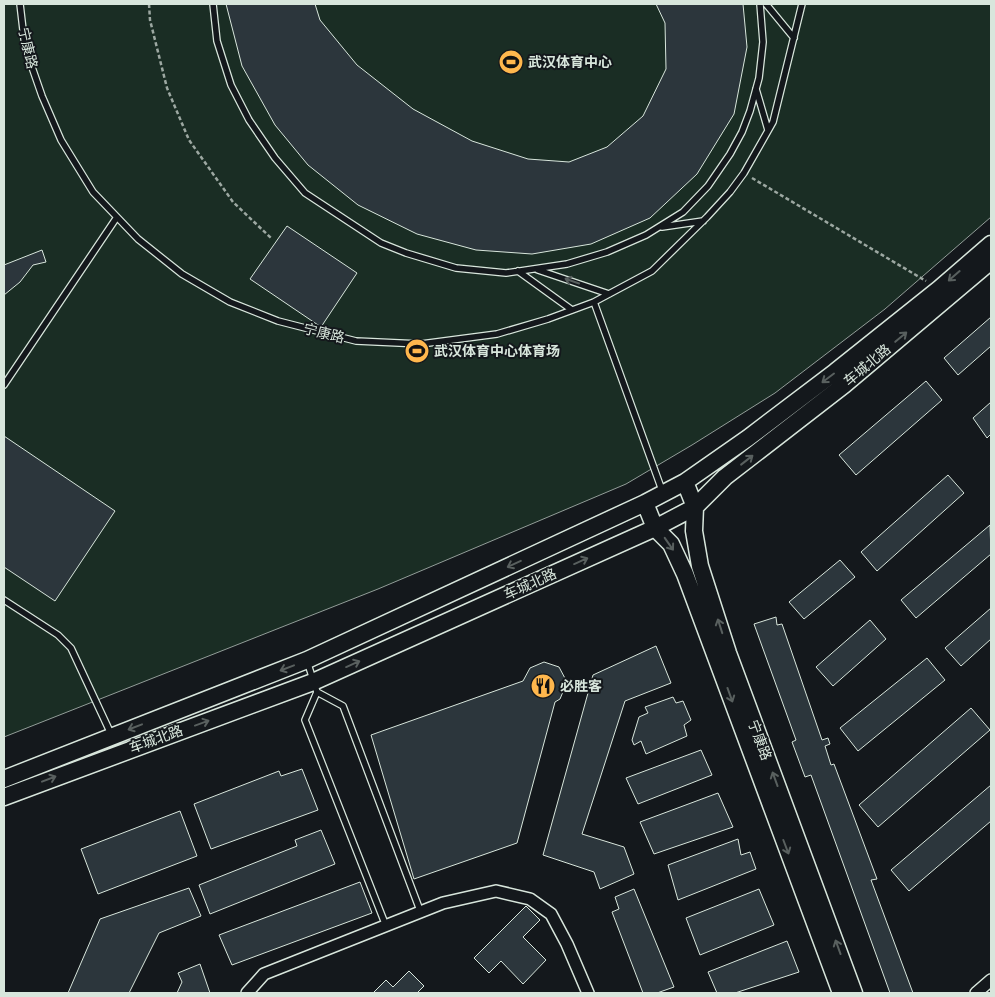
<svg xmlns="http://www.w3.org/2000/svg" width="995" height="997" viewBox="0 0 995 997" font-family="'DejaVu Sans','Noto Sans SC',sans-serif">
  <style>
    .green { fill: #1a2d24; stroke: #939e99 }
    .building { fill: #2c363c; stroke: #d8e6dc }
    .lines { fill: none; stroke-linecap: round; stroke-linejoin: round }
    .lane-casing { stroke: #d8e6dc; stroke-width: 8 }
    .street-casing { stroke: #d8e6dc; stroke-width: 14 }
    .secondary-casing { stroke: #d8e6dc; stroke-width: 19 }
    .path { stroke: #9da8a2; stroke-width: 2.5; stroke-dasharray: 4 2.5; stroke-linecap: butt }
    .lane { stroke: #14181c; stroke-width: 5.5 }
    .street { stroke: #14181c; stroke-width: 11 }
    .secondary { stroke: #14181c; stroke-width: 16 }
    .oneway { stroke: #59605f }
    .labels { text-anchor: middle; stroke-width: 4; stroke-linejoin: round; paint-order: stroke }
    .street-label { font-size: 14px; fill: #d8e6dc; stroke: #14181c }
    .poi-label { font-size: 14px; font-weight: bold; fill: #d8e6dc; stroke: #14181c; text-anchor: start }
  </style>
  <rect width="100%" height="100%" fill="#14181c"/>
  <path class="green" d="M4,4h987v213l-106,92 -110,84 -83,52 -66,39 -248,105 -374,148z"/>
  <path class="building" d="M226,4h89l5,16 37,45 56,44 59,32 56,18 41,3 38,-15 36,-31 23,-47 -1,-46 -9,-19h87l4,43 -13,67 -37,60 -47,44 -59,26 -59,10 -56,-4 -59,-16 -59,-29 -50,-40 -33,-40 -33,-59z
    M287,226l70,47 -36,54 -71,-48z
    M42,250l4,12 -13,3 -13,17 -16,13v-30z
    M991,317v29l-33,29 -14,-17z
    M926,381l16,19 -86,75 -17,-20z
    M991,402v32l-4,4 -14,-20z
    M4,436l111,75 -60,90 -51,-34z
    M948,475l16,18 -87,78 -16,-19z
    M990,525l1,29 -75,64 -15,-18z
    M840,560l15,17 -51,42 -15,-17z
    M991,608v31l-30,27 -16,-18z
    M776,617l1,8 5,-1 40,116 6,-2 2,6 -5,2 6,19 3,-1 43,115 -6,1 42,113h-23l-79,-218 -6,2 -13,-35 4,-2 -42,-116z
    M870,620l16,19 -53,47 -17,-19z
    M656,646l15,37 -46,18 -43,133 42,13 10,27 -34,15 -6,-17 -51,-17 50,-180z
    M927,658l18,22 -87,71 -18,-23z
    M544,662l15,5 8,15 -7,17 -5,3 -38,141 -103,36 -43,-144 152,-54 7,-13z
    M673,697l3,6 7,-2 8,19 -7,5 3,11 -41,18 -5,-13 -7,4 -2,-5 7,-23 9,-4 -3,-6z
    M971,708l19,22 -112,97 -19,-22z
    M701,750l11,25 -74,29 -12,-26z
    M302,769l16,41 -107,39 -17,-45 85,-33 2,5z
    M991,785v36l-82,70 -18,-21z
    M718,793l15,34 -79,27 -14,-32z
    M180,811l17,45 -99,38 -17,-45z
    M321,830l14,34 -125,50 -11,-29 98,-39 -2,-6z
    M738,839l3,16 9,-3 6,17 -78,31 -10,-35z
    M360,882l12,31 -140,52 -13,-30z
    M189,888l12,28 -42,17 -30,60h-61l32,-74z
    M634,889l40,98 -17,6h-14l-31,-81 7,-3 -4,-12z
    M759,889l15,36 -74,30 -14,-37z
    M526,906l14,14 -17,17 23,23 -23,24 -22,-23 -12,12 -15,-15z
    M787,941l12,31 -64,21h-18l-9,-21z
    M200,964l10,29h-33l5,-11 -4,-9z
    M409,971l15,15 -7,7h-44l13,-13 7,7z"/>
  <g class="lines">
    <defs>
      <path id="lane" d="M20,4l5,43 17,49 19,44 32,52 45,47 44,35 48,28 48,19 78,20 65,3 76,-10 51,-15 46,-17 69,191
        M213,4l4,37 14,44 18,35 26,38 30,35 76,50 25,10 50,15 50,5 61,-9 40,-12 39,-17 37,-23 25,-26 22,-32 12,-22 8,-21 9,-33 4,-36 -3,-38
        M766,4l28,34
        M756,89l12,41
        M662,227l41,-6
        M538,270l71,24
        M518,271l54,39
        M594,302l58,-31 55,-54 23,-25 14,-19 29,-51 29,-118
        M4,385l113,-168
        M4,600l54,35 13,13 41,88
        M307,661l10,31 26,14 78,207
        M317,692l-12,28 81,206"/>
      <path id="street" d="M247,993l17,-19 179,-71 53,-12 34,8 21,15 16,30 21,49
        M976,993l15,-13"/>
      <path id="secondary" d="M685,482l10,25 -1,24 6,35 28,87 126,340
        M645,503l10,25 16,16 14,30 156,419
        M4,779l303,-119 338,-157 40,-21 63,-44 87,-66 104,-83 52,-45
        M4,797l309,-115 342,-154 40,-21 30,-30 119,-92 147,-124"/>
    </defs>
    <use href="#lane" class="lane-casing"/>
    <use href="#street" class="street-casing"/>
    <use href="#secondary" class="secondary-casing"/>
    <path class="path" d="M149,4l1,16 17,68 22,52 44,62 38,36
      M752,178l174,103"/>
    <use href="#lane" class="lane"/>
    <use href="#street" class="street"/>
    <use href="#secondary" class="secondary"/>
  </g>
  <defs><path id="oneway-shaft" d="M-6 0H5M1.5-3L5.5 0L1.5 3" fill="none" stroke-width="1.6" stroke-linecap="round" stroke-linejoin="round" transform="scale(1.25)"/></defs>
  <g class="oneway">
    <use href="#oneway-shaft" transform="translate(954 276) rotate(139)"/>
    <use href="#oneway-shaft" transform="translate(572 281) rotate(-161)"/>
    <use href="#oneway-shaft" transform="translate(901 337) rotate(-40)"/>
    <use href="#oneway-shaft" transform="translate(828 378) rotate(143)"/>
    <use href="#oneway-shaft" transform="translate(747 460) rotate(-38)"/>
    <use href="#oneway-shaft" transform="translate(669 544) rotate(55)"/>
    <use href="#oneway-shaft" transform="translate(581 561) rotate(-24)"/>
    <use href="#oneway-shaft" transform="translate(514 564) rotate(155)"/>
    <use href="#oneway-shaft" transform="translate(720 626) rotate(-108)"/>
    <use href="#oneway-shaft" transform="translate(353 664) rotate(-24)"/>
    <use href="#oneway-shaft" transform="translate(287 668) rotate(159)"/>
    <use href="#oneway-shaft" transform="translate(730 695) rotate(70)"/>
    <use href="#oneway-shaft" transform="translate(202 723) rotate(-20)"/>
    <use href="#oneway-shaft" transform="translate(135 727) rotate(159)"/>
    <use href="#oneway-shaft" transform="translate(49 779) rotate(-21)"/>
    <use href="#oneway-shaft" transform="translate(775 779) rotate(-110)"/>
    <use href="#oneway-shaft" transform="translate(786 847) rotate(69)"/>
    <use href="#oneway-shaft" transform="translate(838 947) rotate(-110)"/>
  </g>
  <defs>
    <symbol id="stadium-disc" viewBox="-11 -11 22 22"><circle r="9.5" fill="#ffb74d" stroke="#14181c"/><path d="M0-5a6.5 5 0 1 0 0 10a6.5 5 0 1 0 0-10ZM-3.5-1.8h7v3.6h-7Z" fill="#111"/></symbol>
    <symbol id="restaurant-disc" viewBox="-11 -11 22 22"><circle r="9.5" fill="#ffb74d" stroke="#14181c"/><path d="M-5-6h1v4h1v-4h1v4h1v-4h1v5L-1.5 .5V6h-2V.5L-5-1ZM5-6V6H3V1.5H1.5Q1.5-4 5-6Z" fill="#111"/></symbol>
  </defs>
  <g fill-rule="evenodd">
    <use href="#stadium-disc" x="497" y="48" width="28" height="28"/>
    <use href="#stadium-disc" x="403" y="337" width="28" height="28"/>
    <use href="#restaurant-disc" x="529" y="672" width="28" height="28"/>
  </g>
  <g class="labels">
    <g class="street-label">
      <text transform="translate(28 48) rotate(77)" y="5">宁康路</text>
      <text transform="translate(324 333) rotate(14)" y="5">宁康路</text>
      <text transform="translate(867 365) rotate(-40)" y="5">车城北路</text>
      <text transform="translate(530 584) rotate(-24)" y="5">车城北路</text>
      <text transform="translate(156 739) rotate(-20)" y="5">车城北路</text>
      <text transform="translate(760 740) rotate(70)" y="5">宁康路</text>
    </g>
    <g class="poi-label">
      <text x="528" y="67">武汉体育中心</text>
      <text x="434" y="356">武汉体育中心体育场</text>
      <text x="560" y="691">必胜客</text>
    </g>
  </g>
  <rect width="995" height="997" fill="none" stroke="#d8e6dc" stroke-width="10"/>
</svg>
